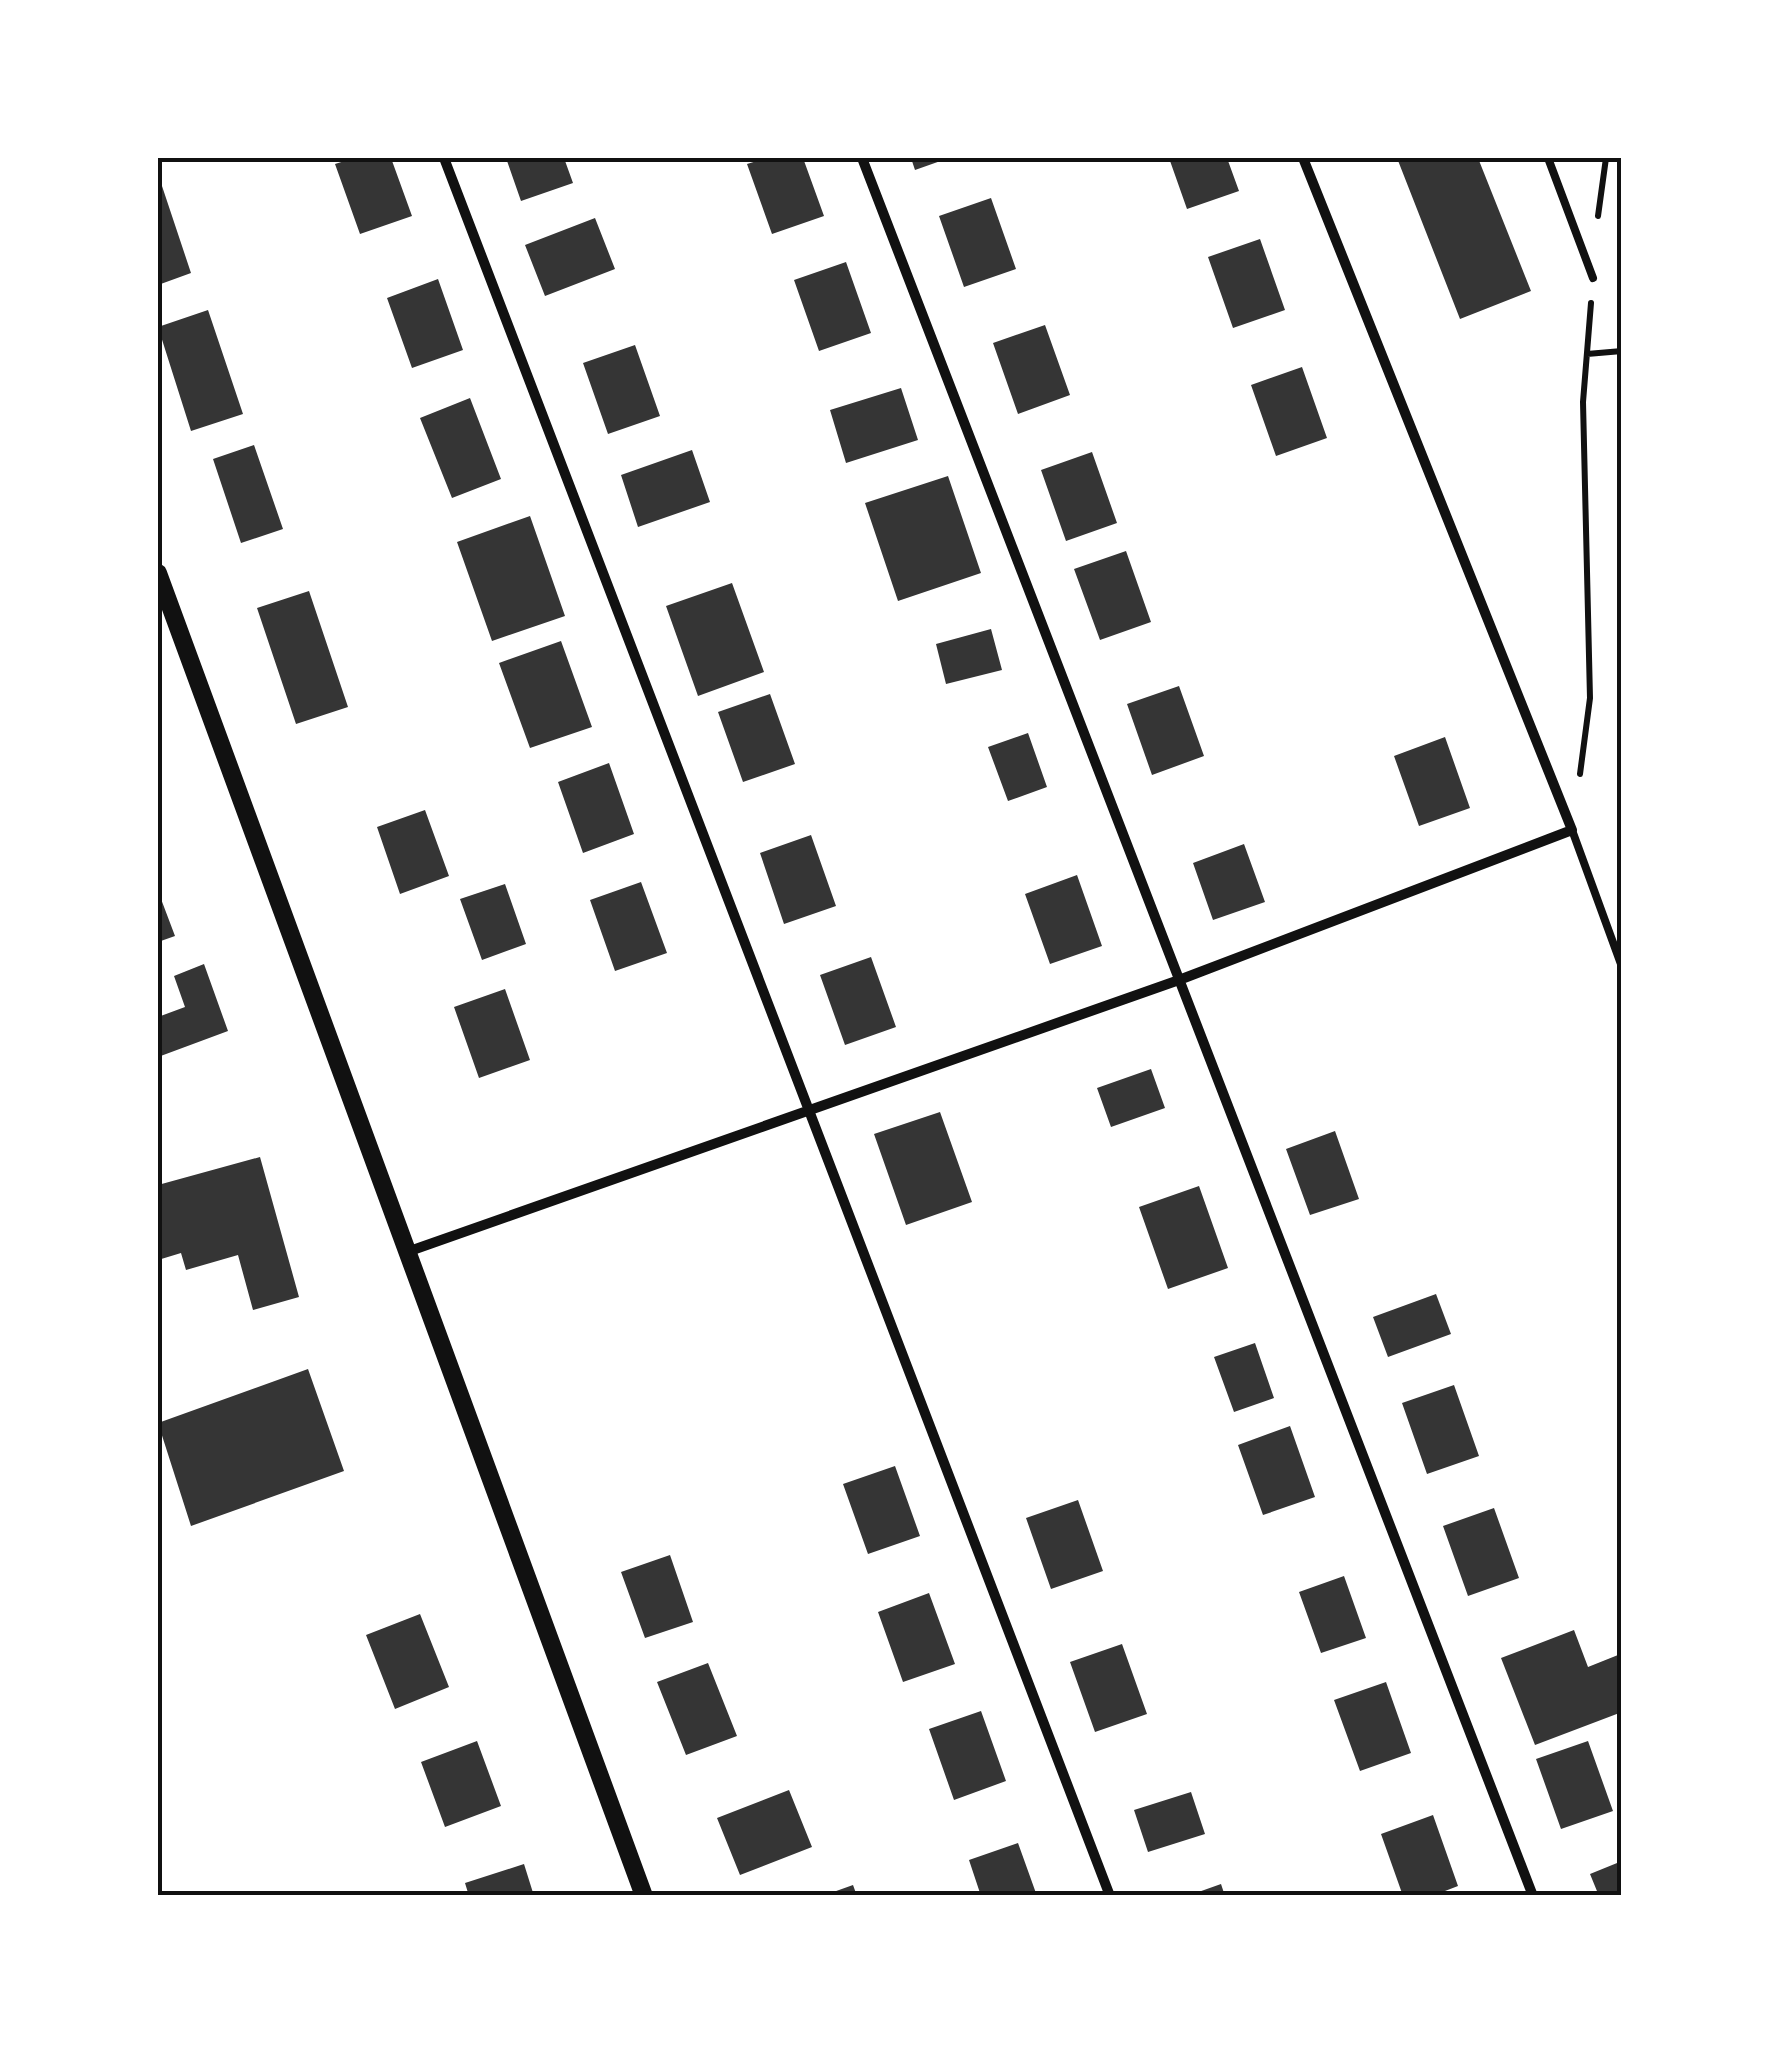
<svg xmlns="http://www.w3.org/2000/svg" width="1779" height="2053" viewBox="0 0 1779 2053" font-family="'PT Sans Narrow',sans-serif">
  <style>
    .building { fill: #353535 }
    .lines { fill: none; stroke-linecap: round; stroke-linejoin: round }
    .path { stroke: #111; stroke-width: 6 }
    .service { stroke: #111; stroke-width: 8 }
    .minor { stroke: #111; stroke-width: 10 }
    .tertiary { stroke: #111; stroke-width: 18 }
    .neatline { fill: none; stroke: #111; stroke-width: 4 }
  </style>
  <rect width="100%" height="100%" fill="#fff"/>
  <path class="building" d="M354,158h37l21,58 -52,18 -25,-70z
    M506,158h58l9,25 -52,18z
    M766,158h37l21,58 -52,18 -25,-70z
    M911,158h38l-34,12z
    M1169,158h58l12,33 -52,18z
    M1397,158h81l53,133 -71,28z
    M158,174l33,99 -33,12z
    M991,198l25,71 -52,18 -25,-71z
    M595,218l20,51 -70,27 -20,-51z
    M1260,239l25,71 -52,18 -25,-71z
    M846,262l25,71 -52,18 -25,-71z
    M438,279l25,71 -51,18 -25,-70z
    M208,310l35,104 -52,17 -33,-104z
    M1045,325l25,70 -52,19 -25,-71z
    M635,345l25,71 -52,18 -25,-71z
    M1302,367l25,71 -51,18 -25,-71z
    M901,388l17,52 -72,23 -16,-53z
    M470,398l31,81 -49,19 -32,-80z
    M254,445l29,84 -42,14 -28,-84z
    M692,450l18,52 -72,25 -17,-52z
    M1092,452l25,71 -51,18 -25,-71z
    M948,476l33,97 -83,28 -33,-98z
    M530,516l35,100 -73,25 -35,-99z
    M1126,551l25,71 -51,18 -26,-71z
    M732,583l32,89 -66,24 -32,-90z
    M309,591l39,116 -52,17 -39,-116z
    M991,629l11,41 -56,14 -10,-40z
    M561,641l31,86 -62,21 -31,-85z
    M1179,686l25,70 -52,19 -25,-71z
    M770,694l25,70 -52,18 -25,-70z
    M1028,733l19,54 -39,14 -20,-54z
    M1445,737l25,71 -51,18 -25,-70z
    M609,763l25,71 -51,19 -25,-71z
    M425,810l24,66 -49,18 -23,-67z
    M811,835l25,71 -52,18 -24,-71z
    M1244,844l21,58 -52,18 -20,-57z
    M1077,875l25,71 -52,18 -25,-70z
    M641,882l26,71 -52,18 -25,-71z
    M505,884l21,60 -44,16 -22,-61z
    M158,891l17,45 -17,6z
    M871,957l25,70 -51,18 -25,-70z
    M204,964l24,67 -70,26v-40l27,-10 -11,-31z
    M505,989l25,71 -51,18 -25,-71z
    M1151,1069l14,39 -54,19 -14,-39z
    M940,1112l32,90 -66,23 -32,-91z
    M1335,1131l24,68 -49,16 -24,-66z
    M260,1157l39,140 -46,13 -15,-55 -52,15 -5,-17 -23,7v-75z
    M1199,1186l29,82 -60,21 -29,-82z
    M1436,1294l15,40 -63,23 -15,-40z
    M1255,1343l19,55 -40,14 -20,-55z
    M308,1369l36,102 -153,55 -33,-103z
    M1454,1385l25,71 -52,18 -25,-71z
    M1290,1426l25,71 -52,18 -25,-70z
    M895,1466l25,70 -52,18 -25,-70z
    M1078,1500l25,71 -52,18 -25,-71z
    M1494,1508l25,70 -51,18 -25,-70z
    M670,1555l23,67 -48,16 -24,-66z
    M1344,1576l22,62 -45,15 -22,-61z
    M929,1593l26,71 -52,18 -25,-70z
    M420,1614l29,73 -54,22 -29,-74z
    M1574,1630l14,37 30,-12 4,57 -87,33 -34,-87z
    M1122,1644l25,70 -52,18 -25,-70z
    M708,1663l29,73 -51,19 -29,-73z
    M1386,1682l25,71 -51,18 -26,-71z
    M981,1711l25,70 -52,19 -25,-71z
    M477,1741l24,65 -56,21 -24,-65z
    M1588,1741l25,70 -52,18 -25,-70z
    M789,1790l23,57 -72,28 -23,-57z
    M1191,1792l14,42 -57,18 -14,-42z
    M1433,1815l25,71 -26,10h-29l-22,-62z
    M1018,1843l19,53h-56l-12,-36z
    M1622,1861v35h-23l-9,-22z
    M524,1864l10,32h-65l-4,-13z
    M1221,1884l4,12h-35v-1z
    M853,1885l4,11h-32v-1z"/>
  <g class="lines">
    <path class="path" d="M1598,216l8,-58
      M1587,354l35,-3
      M1580,774l10,-76 -7,-296 8,-99"/>
    <path class="service" d="M1548,158l45,120
      M1572,830l50,137"/>
    <path class="minor" d="M444,158l666,1738
      M862,158l671,1738
      M407,1252l772,-272 393,-150 -269,-672"/>
    <path class="tertiary" d="M158,573l486,1323"/>
  </g>
  <rect width="1779" height="2053" fill="none" stroke="#ffffff" stroke-width="320"/>
  <rect x="160" y="160" width="1459" height="1733" class="neatline"/>
</svg>
